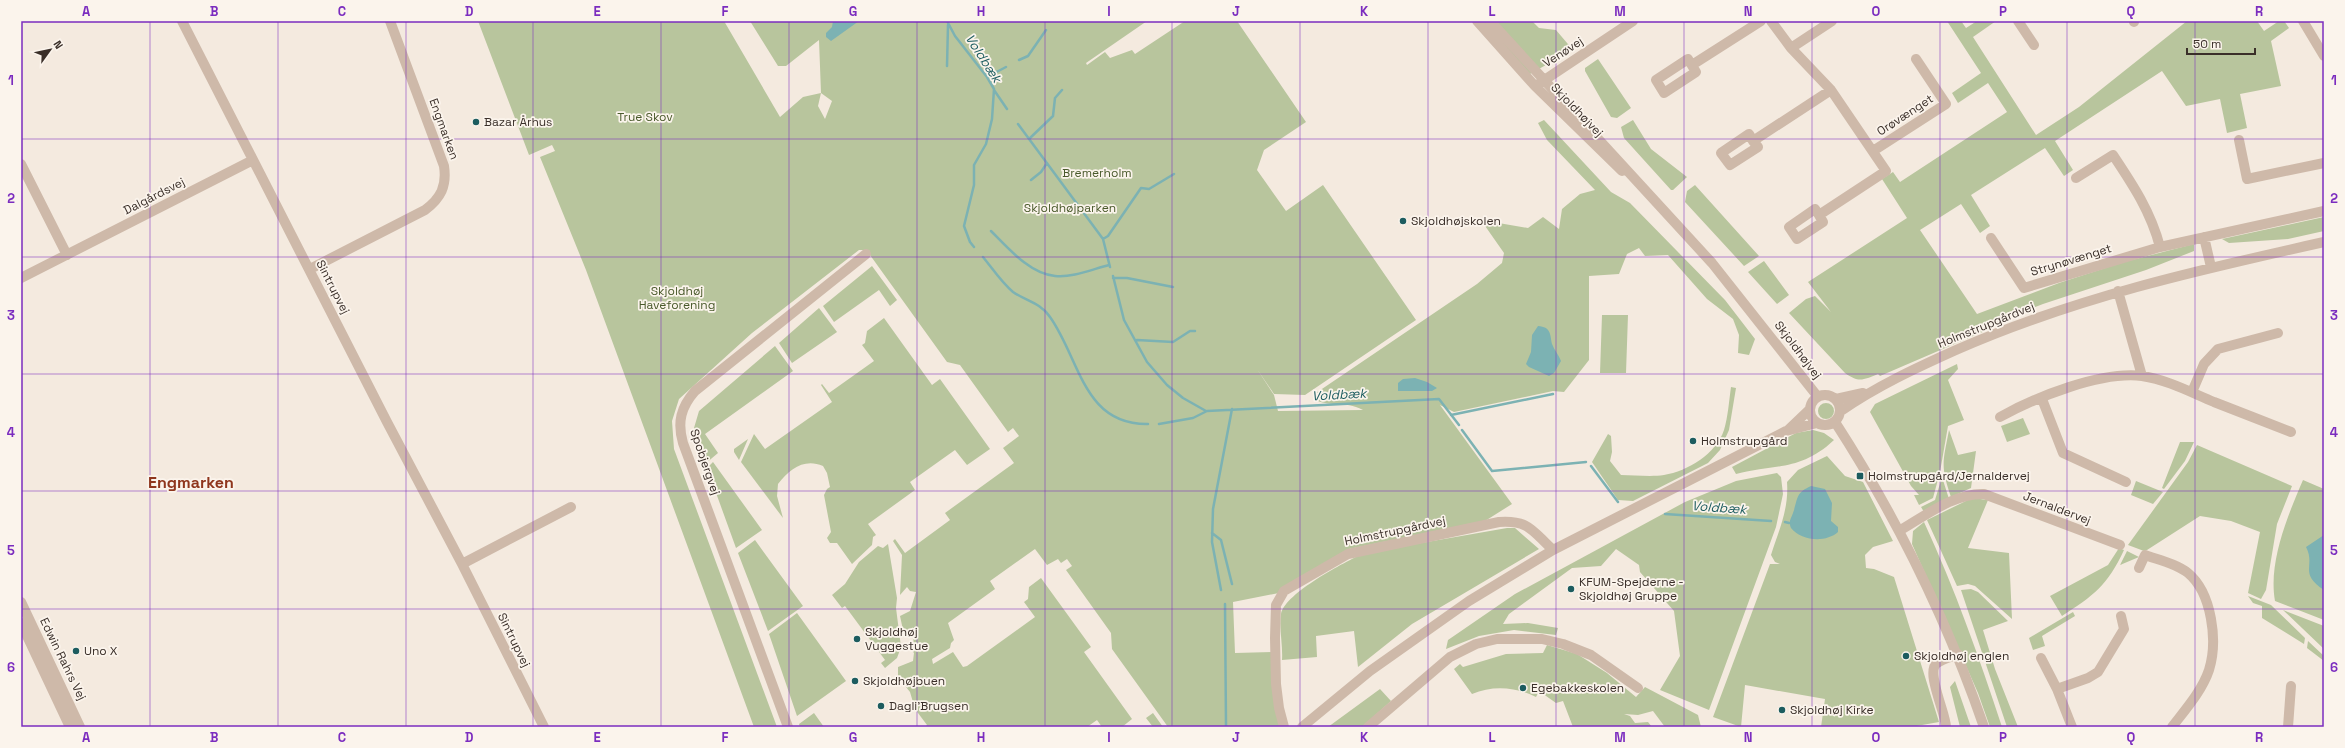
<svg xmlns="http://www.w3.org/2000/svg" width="2345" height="748" viewBox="0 0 2345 748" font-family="'Space Grotesk',sans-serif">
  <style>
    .green { fill: #b8c59d; fill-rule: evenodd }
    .water { fill: #7cb2b3 }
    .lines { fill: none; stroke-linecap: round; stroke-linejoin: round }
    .stream { stroke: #7cb2b3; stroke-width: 2.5 }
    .minor { stroke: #ceb9a9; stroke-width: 10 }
    .grid { fill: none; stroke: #7b2cbf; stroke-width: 1; stroke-opacity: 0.55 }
    .poi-dot { fill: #1c5c5f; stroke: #fbf4ec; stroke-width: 1.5 }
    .labels { text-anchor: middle; stroke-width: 3.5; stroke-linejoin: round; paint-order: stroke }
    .street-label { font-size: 12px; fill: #3a2f29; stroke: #fbf4ec }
    .park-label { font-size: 12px; fill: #4a5a2c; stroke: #fbf4ec }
    .poi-label { font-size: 12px; fill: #3a2f29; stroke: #fbf4ec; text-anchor: start }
    .water-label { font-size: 13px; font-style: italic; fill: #1c5c5f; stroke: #fbf4ec }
    .district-label { font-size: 16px; font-weight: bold; fill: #8f361d; stroke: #fbf4ec }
    .neatline { fill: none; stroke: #7b2cbf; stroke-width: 1.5 }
    .grid-label { font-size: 13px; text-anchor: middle; font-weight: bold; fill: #7b2cbf }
  </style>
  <rect width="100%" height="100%" fill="#f4eadf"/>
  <path class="green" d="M478,21h246l56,96 23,-20 18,-4 -2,-53 -33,26h-8l-28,-45h397l-61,42 1,2 18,-13 5,6 22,-8 3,4 50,-33h52l69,101 -42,28 -7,20 29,41 37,-26 93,135 -111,75 -31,-1 -17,-25 17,26 4,16 85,-1c-19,-10 -34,-2 -49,-11l2,-6 161,-109 25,-21 2,-10 -21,-30 4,-2 41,7 15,-11 16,12 3,-20 18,-15 15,-4 -48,-50 -9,-17 6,-3 67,72 19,11 95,97 30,39 -6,16 -11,-2 1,-18 -6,-16 -26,-20 -39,-44 -23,1 -6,-8 -12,6 -8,20 -30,2v84l-25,32 -11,-1 -99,21 -14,-7 72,99 -27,17 -136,28 -70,44 -46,9 2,51 38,-1 8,75h-113l-56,-78 -1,-16 -45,-63 6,-4 -5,-7 -6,4 -3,-4 -11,6 -12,-16 -45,32 5,8 -47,34 6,17 -3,3 -1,5 -18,11 1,5 20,-12 10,15 4,-1 68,-49 -11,-15 4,-3 1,-12 12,-9 50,69 -7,5 48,67 -10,8h-20l-5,-7 -10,7h-162l2,-2 -12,-16 -5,-17 -12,-15v-10l15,-6 1,-8 -5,-6 5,-3 -2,-13 -9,-1 -3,-14 10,-5 6,-19 -6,-1 -3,-4 -7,8 2,-40 -9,-14 2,-2 10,14 45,-33 -5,-7 69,-50 -11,-15 16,-12 -6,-8 -5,4 -48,-67 -13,-3 -77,-107 -1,-5h-10l-107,83 -73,66 -7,22 2,28 103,278h-23l-168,-457 -46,-113 15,-6 -3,-6 -23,10zM821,93l11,8 -7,18 -7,-13z
    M1477,21h55l7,7 17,2 17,20 -45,25z
    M1947,21h14l5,7 11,-7h19l-23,16 63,98 43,-28 108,-86h70l7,10 15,-10h5l5,7 -18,13 10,45 -41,8 7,34 -20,5 -7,-34 -34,7 -24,-35 -107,70 18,29 -9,6 -19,-28 -74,47 19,31 -10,7 -19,-29 -41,26 57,84 82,-31 65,-21 70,-18v7l-48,19 -103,34 -58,22 2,4 -107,46 -2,-2c-15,6 -19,9 -33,-1l-56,-60 17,-14 9,-3 16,16 -23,-30 99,-64 -25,-39 11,-7 7,10 107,-70 -19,-29 -30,20 -6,-10 29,-20z
    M1598,59l33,49 -14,10 -6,-1 -26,-46v-3z
    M1633,120l18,29 36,28 -14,13h-2l-47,-52 -3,-11z
    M1695,185l64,71 -15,10 -59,-64 2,-11z
    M2324,217v14l-36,8 -59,4 -7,-4z
    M1764,261l25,34 -12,9 -29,-32z
    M872,266l25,34 -7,6 -11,-16 -45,32 -11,-16z
    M819,308l18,24 -45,31 -13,-20z
    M1602,315h26l-2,58h-26z
    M884,318l48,67 8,-6 50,70 -23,16 -12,-15 -45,32 5,8 -47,34 8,11 -3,2 -1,8 -20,19 -15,-21h-7l-3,-5 4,-6 -7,-37 3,-6 3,-2 -3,-14 -4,-7c-19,-8 -33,3 -45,18l-1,12 6,22 -42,-56 13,-28 11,15 67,-47 -11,-17 1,-1 7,9 45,-32 -12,-16 3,-2 2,-12z
    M775,346l18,25 -88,63 13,19 -13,11 -11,-36 5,-17z
    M1957,364l1,5 -10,11 16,40 -16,6 -8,46 -7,26 -14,7 -5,-10h5l-8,-9 -41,-74 5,-8z
    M1731,387l5,1 -7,42 -9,20 -12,13 -75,38 -15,-1 -26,-38 16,-28 3,2 1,16 -2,9 11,14c13,0 30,2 43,0 24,-4 52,-21 60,-45 4,-13 5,-29 7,-43z
    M1818 411a8 8 0 1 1 16 0a8 8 0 1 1-16 0Z
    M2023,418l7,16 -23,8 -6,-16z
    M1813,430l11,3 10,7c-33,31 -58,24 -98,34l-4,-7 64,-34z
    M1949,430l9,25 18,-4 -5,37 -20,9c-11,-32 -8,-35 -2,-67z
    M748,439l-9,21 -5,-8v-3z
    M2180,442h14l-9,19 -21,28 -2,-1z
    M2197,445l95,41 -15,38 -11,66 -5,9 -13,-6 12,-61 -29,-11 -31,-5 -53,34 -3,1 -16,-6 60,-83z
    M1827,456l18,20 18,6 30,59 -20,6 -8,8 1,13 8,1 20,8 45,145 -28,5h-90l4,-28 -80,-14 -4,42 -28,-10 57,-153h10l-5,-2 -4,-7c8,-25 18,-46 16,-73l11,-12z
    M713,462l49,68 -26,18 -29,-80z
    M1777,473l4,4 2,17 -7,33 -67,183 -49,-20 20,-34 -6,-45 -34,-39 -1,-7 -23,-16 -15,17 -29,2 -63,46 -6,10 25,-1 30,5 -2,7 -42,-5 -35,6 -33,13 2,-9 67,-46 170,-92 51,-21z
    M1942,477l7,22 -25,13 -3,-5 14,-7z
    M2303,480l21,9v131l-49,-19c-7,-39 13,-86 28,-121z
    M2136,481l27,11 -10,12 -22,-9z
    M1972,498l16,2 -20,48 41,5 3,66 -37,-33 -7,-2 -11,2 -30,-66z
    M1924,522c31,67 55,135 78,205h-12l-12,-34 -66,-149 1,-13z
    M1507,528h8l24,21 -127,75 -54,43 -4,-36 -38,5 1,21 -35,3c1,-14 -3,-31 -1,-46 4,-21 64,-52 83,-61z
    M755,540l48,66 -35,25 -30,-78z
    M888,544l9,54 -1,10 5,39 -4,11 -12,10 -4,-5 4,-3 -40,-54 -3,2 -10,-13 13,-11 14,-22 19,-16 5,2z
    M2119,548l5,2c-16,35 -31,46 -62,66l-12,-20 58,-31z
    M2127,551l12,6 -19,8z
    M1971,589l7,3 30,29 -25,9 12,39 23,58h-11l-46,-137z
    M2248,596l23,9 34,33 -1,6 -42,-26v-12l-9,-3z
    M2283,610l41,16v23z
    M2073,612l2,4 -33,20 3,10 -12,4 -4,-12z
    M797,613l49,68 -49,35 -28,-82z
    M2308,641l16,15v5l-17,-13z
    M1547,645l30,9 30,19 29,24 9,-10 53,28 3,12h-36l-12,-16 -15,4 -14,-1 6,2 5,7 13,-1 4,5h-79l-10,-26 -7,2 -17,-12 -3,6c-20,-10 -43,-12 -64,-3l-18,-25 6,-5 3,3 43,-13 37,-1z
    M1955,681l16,46h-11l-10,-40z
    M1380,689l11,12 -29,26h-34z
    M814,713l10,14h-24l-1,-3z
    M1153,713l10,14h-10l-7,-9z"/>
  <path class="water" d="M833,21h26l-28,20 -5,-4v-4l6,-6z
    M1538,326c13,1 12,8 14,18 2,6 7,11 9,17l-7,12 -5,3 -20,-9 -3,-3 5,-12 1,-17z
    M1415,378l12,4 10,6 -5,3h-34v-8l5,-4z
    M1811,486l14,3 7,14 -1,18 7,6v5c-12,11 -37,9 -47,-4 -3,-7 0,-9 2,-15 5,-14 2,-20 18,-27z
    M2324,535v55c-26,-17 -8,-24 -18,-43z"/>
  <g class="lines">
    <path class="stream" d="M947,21l8,15 32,41 7,12 -2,30 -6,25 -12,21v20l-10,41 6,16 4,5
      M1019,60l9,-4 18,-26
      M947,66l1,-41
      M987,77l19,-10
      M994,90l13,19
      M1018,124l85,115 7,28
      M1029,139l24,-23 2,-18 7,-8
      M1031,180l10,-8 6,-9
      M991,231c17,17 39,43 64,45 17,2 38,-7 54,-11
      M1103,239l5,-3 33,-48 8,1 25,-15
      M983,257c9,11 19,26 30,35 13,9 28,11 37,25 30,42 33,108 98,107
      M1113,276l11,44 23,42 20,23 16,13 23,13
      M1113,278h14l46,9
      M1137,340l36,2 17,-11h5
      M1451,415l102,-21
      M1159,424l34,-6 14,-7 232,-12 20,26
      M1462,430l30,41 94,-9
      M1591,466l27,36
      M1665,514l106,7
      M1785,522l4,1
      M1212,533l9,7 11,44
      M1221,590l-9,-48 1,-33 19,-100
      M1225,604l1,123"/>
    <path class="minor" d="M182,21l205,401 75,142 82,163
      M1477,21l58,65 87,85
      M1490,21l222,242 106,134
      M1771,21l20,27 40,42 55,81 -67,44 -4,-6 -26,18 8,12 26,-17 -4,-7
      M2018,21l16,24
      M2134,21v1
      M2303,21l21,35
      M1791,48l41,-27
      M1688,59l8,13 -32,21 -8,-13z
      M1692,65l69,-44
      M1540,83l93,-62
      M2239,140l8,39 77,-16
      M1753,141l5,6 -28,18 -9,-12 28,-19 4,7 78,-51
      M1873,151l73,-47 -30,-45
      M21,164l46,91
      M2076,178l37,-23c20,30 38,57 47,92
      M2204,237l7,30
      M1991,238l33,50 136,-41 164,-36
      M310,269l115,-59c16,-12 22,-24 19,-44l-54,-145
      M21,278l232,-118
      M2118,291l24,85
      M2192,392l12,-28 14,-15 60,-16
      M1810 410a15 15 0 1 1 30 0a15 15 0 1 1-30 0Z
      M1836,399l27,-6
      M2042,399l21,54 63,29
      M1841,411c36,-25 75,-43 115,-61 118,-52 242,-80 368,-108
      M2000,417c36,-20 101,-46 142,-41 26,4 48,16 72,26 26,10 51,20 77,30
      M1835,422c62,96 112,198 149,305
      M1788,430l22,-21
      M1899,531c26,-15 55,-38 85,-37l136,51
      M462,564l109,-57
      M2139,568l6,-13c14,5 32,9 43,18 24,20 30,68 21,97 -7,21 -24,40 -37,57
      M21,602l59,125
      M21,623l49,104
      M2041,658l16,31 15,38
      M2057,689l31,-11 10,-6 26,-43 -3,-13
      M788,727l-105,-284c-6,-21 -2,-36 12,-52l171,-137
      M1284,727l-5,-19 -3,-24 -1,-46 1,-33 8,-14 64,-37 151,-32c31,-2 33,9 54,28
      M1302,727l68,-56 99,-70 84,-51 233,-119 31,-8
      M1368,727l82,-70 26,-13 21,-5h45l21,5 28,11 47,33
      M1946,727c0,-14 -21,-55 -9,-64 6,-4 14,-6 21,-9
      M2288,727l3,-41"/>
  </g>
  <path class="grid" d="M150,21v706M278,21v706M406,21v706M533,21v706M661,21v706M789,21v706M917,21v706M1045,21v706M1172,21v706M1300,21v706M1428,21v706M1556,21v706M1684,21v706M1812,21v706M1940,21v706M2067,21v706M2195,21v706M21,139h2303M21,257h2303M21,374h2303M21,491h2303M21,609h2303"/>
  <g class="poi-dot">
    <circle cx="476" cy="122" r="4"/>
    <circle cx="1403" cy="221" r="4"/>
    <circle cx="1693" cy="441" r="4"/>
    <rect x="1856" y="472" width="8" height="8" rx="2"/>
    <circle cx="1571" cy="589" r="4"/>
    <circle cx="857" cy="639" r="4"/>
    <circle cx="76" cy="651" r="4"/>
    <circle cx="1906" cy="656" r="4"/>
    <circle cx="855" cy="681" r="4"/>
    <circle cx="1523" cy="688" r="4"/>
    <circle cx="881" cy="706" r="4"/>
    <circle cx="1782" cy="710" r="4"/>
  </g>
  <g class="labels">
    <g class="street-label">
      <text transform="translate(1563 52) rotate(-33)" y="4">Venøvej</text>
      <text transform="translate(1577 110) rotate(46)" y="4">Skjoldhøjvej</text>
      <text transform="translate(1905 115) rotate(-33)" y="4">Orøvænget</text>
      <text transform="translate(444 129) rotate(70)" y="4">Engmarken</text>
      <text transform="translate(154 196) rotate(-27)" y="4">Dalgårdsvej</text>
      <text transform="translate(2071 260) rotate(-17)" y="4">Strynøvænget</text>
      <text transform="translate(333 287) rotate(63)" y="4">Sintrupvej</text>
      <text transform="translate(1986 325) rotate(-22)" y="4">Holmstrupgårdvej</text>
      <text transform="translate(1798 350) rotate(53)" y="4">Skjoldhøjvej</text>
      <text transform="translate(705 462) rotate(71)" y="4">Spobjergvej</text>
      <text transform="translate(2057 508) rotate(21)" y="4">Jernaldervej</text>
      <text transform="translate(1395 531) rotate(-12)" y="4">Holmstrupgårdvej</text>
      <text transform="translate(514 640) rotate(64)" y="4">Sintrupvej</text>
      <text transform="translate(63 659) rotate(64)" y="4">Edwin Rahrs Vej</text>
    </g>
    <g class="park-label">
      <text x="645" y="121">True Skov</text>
      <text x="1097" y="177">Bremerholm</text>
      <text x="1070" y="212">Skjoldhøjparken</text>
      <text x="677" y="295">Skjoldhøj<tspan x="677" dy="14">Haveforening</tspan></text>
    </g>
    <g class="poi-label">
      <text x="484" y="126">Bazar Århus</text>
      <text x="1411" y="225">Skjoldhøjskolen</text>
      <text x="1701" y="445">Holmstrupgård</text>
      <text x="1868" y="480">Holmstrupgård/Jernaldervej</text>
      <text x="1579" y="586">KFUM-Spejderne -<tspan x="1579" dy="14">Skjoldhøj Gruppe</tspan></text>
      <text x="865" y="636">Skjoldhøj<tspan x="865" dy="14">Vuggestue</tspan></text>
      <text x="84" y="655">Uno X</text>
      <text x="1914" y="660">Skjoldhøj englen</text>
      <text x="863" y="685">Skjoldhøjbuen</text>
      <text x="1531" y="692">Egebakkeskolen</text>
      <text x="889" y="710">Dagli'Brugsen</text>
      <text x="1790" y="714">Skjoldhøj Kirke</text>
    </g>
    <g class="water-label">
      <text transform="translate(984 58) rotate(57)" y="5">Voldbæk</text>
      <text transform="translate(1339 394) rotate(-3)" y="5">Voldbæk</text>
      <text transform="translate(1719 507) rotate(4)" y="5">Voldbæk</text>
    </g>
    <g class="district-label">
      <text x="191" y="488">Engmarken</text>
    </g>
  </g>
  <rect width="2345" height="748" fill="none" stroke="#fbf4ec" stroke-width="44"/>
  <g transform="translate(50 50) rotate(57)" stroke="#fbf4ec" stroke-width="3" paint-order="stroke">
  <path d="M0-3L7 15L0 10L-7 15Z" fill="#3a2f29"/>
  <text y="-6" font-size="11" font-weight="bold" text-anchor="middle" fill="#3a2f29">N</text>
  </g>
  <path d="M2187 48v6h68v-6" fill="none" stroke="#3a2f29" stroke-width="2"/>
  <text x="2193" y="48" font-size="12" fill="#3a2f29" stroke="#fbf4ec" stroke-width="3" paint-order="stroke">50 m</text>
  <rect x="22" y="22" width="2301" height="704" class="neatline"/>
  <g class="grid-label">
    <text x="86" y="16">A</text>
    <text x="214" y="16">B</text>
    <text x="342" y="16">C</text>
    <text x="469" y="16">D</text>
    <text x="597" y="16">E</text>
    <text x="725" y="16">F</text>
    <text x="853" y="16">G</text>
    <text x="981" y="16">H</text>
    <text x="1109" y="16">I</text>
    <text x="1236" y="16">J</text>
    <text x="1364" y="16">K</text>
    <text x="1492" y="16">L</text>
    <text x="1620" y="16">M</text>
    <text x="1748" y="16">N</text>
    <text x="1876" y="16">O</text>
    <text x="2003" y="16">P</text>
    <text x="2131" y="16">Q</text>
    <text x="2259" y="16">R</text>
    <text x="11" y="85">1</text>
    <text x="2334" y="85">1</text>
    <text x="11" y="203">2</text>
    <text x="2334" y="203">2</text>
    <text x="11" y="320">3</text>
    <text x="2334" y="320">3</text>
    <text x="11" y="437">4</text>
    <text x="2334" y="437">4</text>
    <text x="11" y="555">5</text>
    <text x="2334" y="555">5</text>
    <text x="11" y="672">6</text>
    <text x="2334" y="672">6</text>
    <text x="86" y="742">A</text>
    <text x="214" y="742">B</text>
    <text x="342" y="742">C</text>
    <text x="469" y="742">D</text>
    <text x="597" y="742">E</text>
    <text x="725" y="742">F</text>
    <text x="853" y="742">G</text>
    <text x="981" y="742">H</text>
    <text x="1109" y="742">I</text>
    <text x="1236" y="742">J</text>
    <text x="1364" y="742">K</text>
    <text x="1492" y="742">L</text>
    <text x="1620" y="742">M</text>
    <text x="1748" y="742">N</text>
    <text x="1876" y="742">O</text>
    <text x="2003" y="742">P</text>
    <text x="2131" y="742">Q</text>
    <text x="2259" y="742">R</text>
  </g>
</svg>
